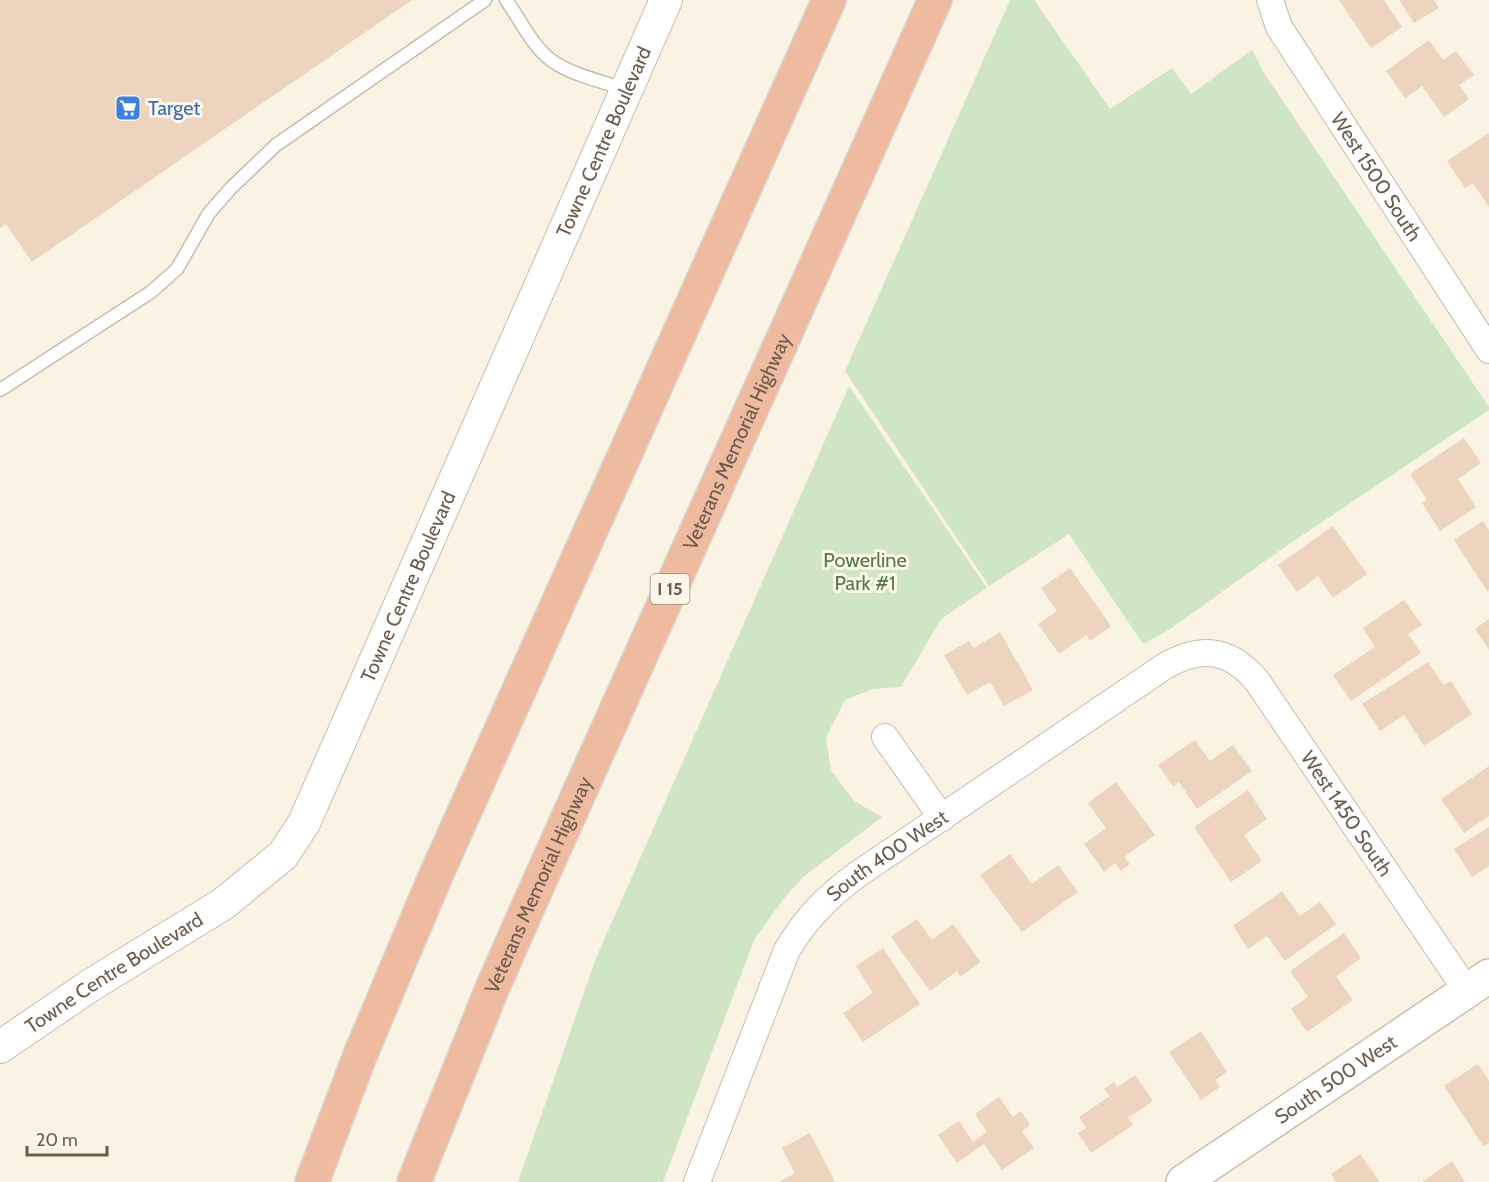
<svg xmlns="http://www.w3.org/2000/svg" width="1489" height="1182" viewBox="0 0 1489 1182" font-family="Cabin,sans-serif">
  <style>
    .green { fill: #cfe5c4 }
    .building { fill: #ecd4be }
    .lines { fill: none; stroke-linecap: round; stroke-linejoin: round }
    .service-casing { stroke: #c9bbab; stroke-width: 15 }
    .minor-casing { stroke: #c9bbab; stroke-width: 28 }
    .tertiary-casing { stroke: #c9bbab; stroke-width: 34 }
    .secondary-casing { stroke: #cebdac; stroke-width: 36 }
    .motorway-casing { stroke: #dad4d0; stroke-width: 36 }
    .service { stroke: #fff; stroke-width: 12 }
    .minor { stroke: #fff; stroke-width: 26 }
    .tertiary { stroke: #fff; stroke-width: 32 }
    .secondary { stroke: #fff; stroke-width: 33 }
    .motorway { stroke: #eebaa0; stroke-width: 33 }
    .labels { text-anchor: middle; stroke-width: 6; stroke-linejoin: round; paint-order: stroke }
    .shield { fill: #fdf7e9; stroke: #9a8a7b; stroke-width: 1.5 }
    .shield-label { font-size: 18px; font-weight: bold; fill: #6f5b4c }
    .shop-label { font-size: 20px; fill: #366cbe; stroke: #fdf7e9; text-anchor: start }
    .street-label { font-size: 20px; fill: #6f5b4c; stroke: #fdf7e9 }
    .park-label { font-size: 20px; fill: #537a48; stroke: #fdf7e9 }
  </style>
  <rect width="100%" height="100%" fill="#faf3e3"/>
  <path class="green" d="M1010,0h24l76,109 62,-41 19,26 61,-44 12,23 225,334v3l-210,141 -109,78 -27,15 -74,-110 -80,52 -144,-215z
    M849,386l138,202 -46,31 -40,68 -28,2 -28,11 -19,37 5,33 23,31 28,16 -80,61 -17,19 -30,41 -92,244h-145l78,-224z"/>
  <path class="building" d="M0,0h412l-380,262 -26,-38 -6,4z
    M1339,0h45l18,27 -31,21z
    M1399,0h35l5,8 -25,15z
    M1429,40l14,20 13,-9 18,24 -15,10 10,14 -25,18 -22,-31 -17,12 -19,-27z
    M1489,133v74l-16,-24 -8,5 -18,-27z
    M1464,438l17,25 -23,16 18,28 -36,24 -18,-28 5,-3 -17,-26z
    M1483,521l6,9v60l-2,1 -33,-51z
    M1333,526l34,48 -34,24 -15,-22 -21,16 -19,-27z
    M1070,568l41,58 -21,15 -4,-6 -27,19 -21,-30 19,-13 -16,-23z
    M1404,600l18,25 -14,9 13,19 -70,48 -18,-26 42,-28 -12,-19z
    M1489,619v31l-14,-21z
    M1000,632l33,58 -29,16 -14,-24 -23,13 -23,-40 25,-14 5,7z
    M1428,662l15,23 8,-4 21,33 -48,32 -20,-31 -24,16 -18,-27z
    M1195,740l15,21 23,-16 19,26 -55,38 -18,-27 -6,4 -15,-21z
    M1489,766v50l-25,17 -23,-34z
    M1116,782l39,53 -31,22 6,7 -9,7 -6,-8 -11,9 -20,-28 22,-16 -18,-25z
    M1248,790l19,29 -23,16 18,26 -31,21 -37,-55z
    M1489,827v39l-17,11 -18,-28z
    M1010,854l22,30 26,-19 20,27 -56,40 -42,-57z
    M1282,891l18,25 20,-14 16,22 -51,37 -18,-25 -19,13 -15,-23z
    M917,919l15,21 21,-16 28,38 -21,15 -3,-6 -27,20 -39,-54z
    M1344,933l17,25 -25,18 17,24 -46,32 -16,-23 17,-12 -18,-26z
    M883,948l37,56 -57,38 -20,-29 30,-20 -17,-27z
    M1201,1031l26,41 -12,8 5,7 -19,13 -32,-48z
    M1478,1064l11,17v62l-6,3 -39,-60z
    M1135,1075l18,26 -25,17 5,7 -42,28 -13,-20 8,-5 -7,-11 31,-21 -6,-7 10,-7 3,5z
    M999,1097l14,20 8,-6 9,14 -8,6 12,17 -32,22 -18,-26 -27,19 -19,-28 21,-14 14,21 14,-10 -12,-18z
    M810,1133l25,49h-56l16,-9 -13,-25z
    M1360,1154l20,28h-44l-5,-8z
    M1452,1161l13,21h-43z"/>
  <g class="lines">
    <defs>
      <path id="service" d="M506,0c14,19 26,46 45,60 18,14 52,22 74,29
        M0,390l151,-98 26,-23 32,-56 22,-25 45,-43 209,-145"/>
      <g id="minor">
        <path id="s1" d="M1270,0l9,27 210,323"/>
        <path d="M885,737l57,81"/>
        <path id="s2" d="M697,1182l90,-232c20,-33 40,-53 71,-76l307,-208c37,-21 65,-17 92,15l210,310"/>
      </g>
      <g id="tertiary">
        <path id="s3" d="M0,1047l91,-62 132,-81 60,-49 21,-32 362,-823"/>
      </g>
      <g id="secondary">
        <path id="s4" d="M1183,1182l306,-206"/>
      </g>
      <g id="motorway">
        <path d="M312,1182l49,-129 75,-178 393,-875"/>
        <path id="s5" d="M414,1182l78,-193 40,-91 403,-898"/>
      </g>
    </defs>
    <use href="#service" class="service-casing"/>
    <use href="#minor" class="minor-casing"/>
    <use href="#tertiary" class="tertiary-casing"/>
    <use href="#secondary" class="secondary-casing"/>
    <use href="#motorway" class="motorway-casing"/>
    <use href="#service" class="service"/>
    <use href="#minor" class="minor"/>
    <use href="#tertiary" class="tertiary"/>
    <use href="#secondary" class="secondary"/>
    <use href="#motorway" class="motorway"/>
  </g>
  <defs>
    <symbol id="supermarket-square" viewBox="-11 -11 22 22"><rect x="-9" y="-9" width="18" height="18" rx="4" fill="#3f7fe0" stroke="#fdf7e9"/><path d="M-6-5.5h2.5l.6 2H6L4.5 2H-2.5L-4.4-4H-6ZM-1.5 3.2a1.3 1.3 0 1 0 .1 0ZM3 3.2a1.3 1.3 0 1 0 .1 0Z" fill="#fff"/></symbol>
  </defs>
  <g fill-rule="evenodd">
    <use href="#supermarket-square" x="113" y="93" width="30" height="30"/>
  </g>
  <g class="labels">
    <rect class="shield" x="650.5" y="574" width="39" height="30" rx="4.5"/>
    <g class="shield-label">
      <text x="670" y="595">I 15</text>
    </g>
    <g class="shop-label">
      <text x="148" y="115">Target</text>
    </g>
    <g class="street-label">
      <text dy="7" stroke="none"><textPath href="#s3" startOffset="1125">Towne Centre Boulevard</textPath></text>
      <text dy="7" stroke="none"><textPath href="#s1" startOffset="207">West 1500 South</textPath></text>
      <text dy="7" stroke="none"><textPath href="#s5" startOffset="808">Veterans Memorial Highway</textPath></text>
      <text dy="7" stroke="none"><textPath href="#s3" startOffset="639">Towne Centre Boulevard</textPath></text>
      <text dy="7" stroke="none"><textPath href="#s2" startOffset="988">West 1450 South</textPath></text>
      <text dy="7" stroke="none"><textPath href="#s2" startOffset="388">South 400 West</textPath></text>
      <text dy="7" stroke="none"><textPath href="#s5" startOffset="322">Veterans Memorial Highway</textPath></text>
      <text dy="7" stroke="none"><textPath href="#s3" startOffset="136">Towne Centre Boulevard</textPath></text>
      <text dy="7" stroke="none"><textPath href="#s4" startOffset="184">South 500 West</textPath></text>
    </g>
    <g class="park-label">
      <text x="865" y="567">Powerline<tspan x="865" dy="23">Park #1</tspan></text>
    </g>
  </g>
  <path d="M27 1146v9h80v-9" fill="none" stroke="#6f5b4c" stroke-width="3"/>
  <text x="36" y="1146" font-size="18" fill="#6f5b4c" stroke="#fdf7e9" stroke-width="4.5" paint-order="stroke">20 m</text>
</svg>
